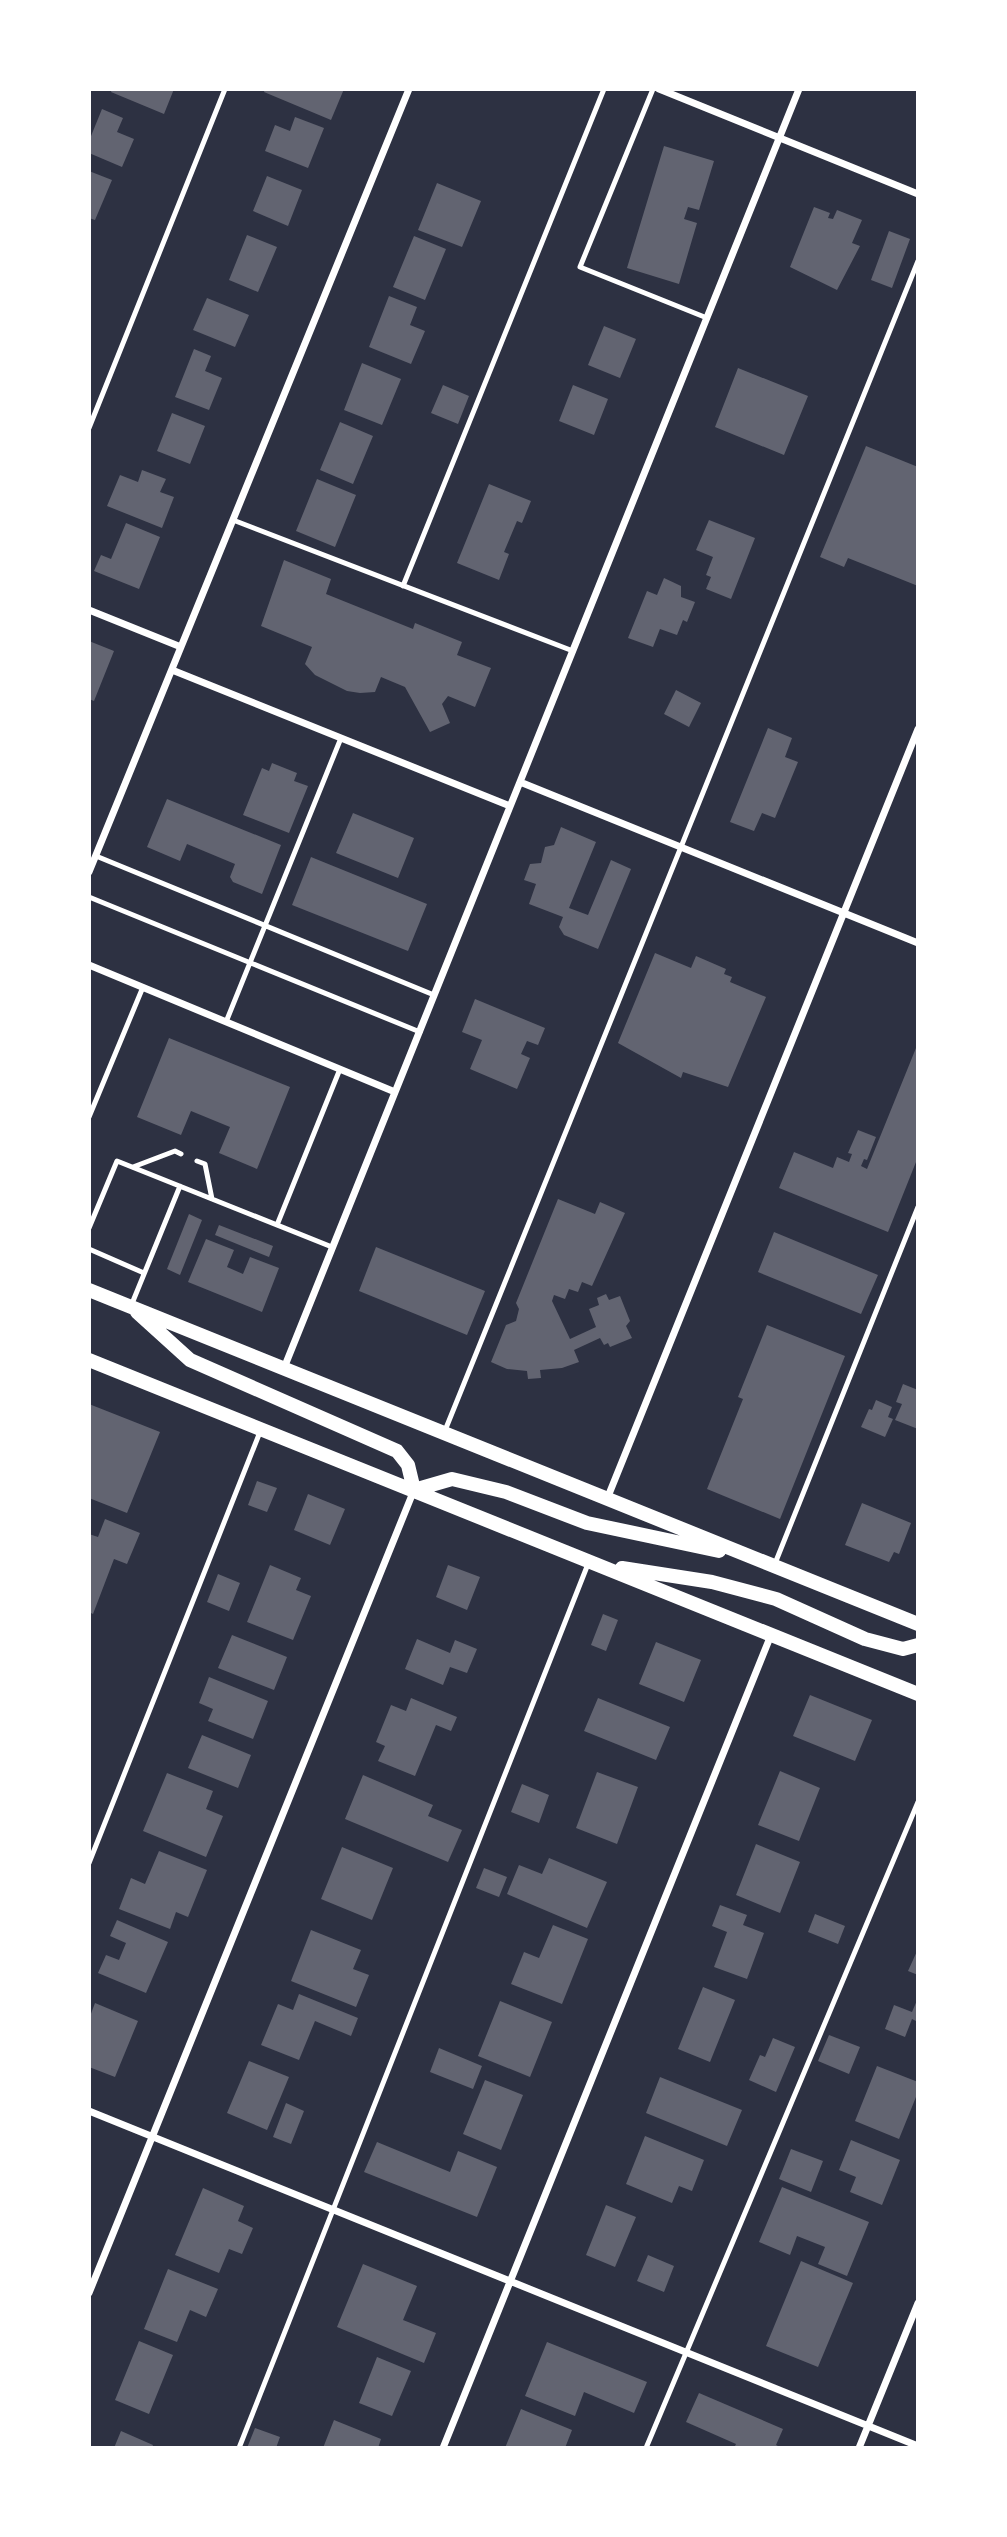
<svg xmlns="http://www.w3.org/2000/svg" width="1007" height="2537" viewBox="0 0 1007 2537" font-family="'Exo 2',sans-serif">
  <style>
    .building { fill: #626471 }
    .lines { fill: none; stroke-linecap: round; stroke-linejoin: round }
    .service { stroke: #fff; stroke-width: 5 }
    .minor { stroke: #fff; stroke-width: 7 }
    .secondary { stroke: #fff; stroke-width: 14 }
  </style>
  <rect width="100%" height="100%" fill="#2d3142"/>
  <path class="building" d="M112,89h62l-10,25 -53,-22z
    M265,89h79l-13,31 -67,-28z
    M102,109l21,9 -6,14 17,7 -12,28 -33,-14v-12z
    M295,117l29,11 -16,40 -43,-17 10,-26 15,6z
    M664,146l50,15 -15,49 -11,-3 -4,12 13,4 -18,61 -52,-16z
    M89,171l23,9 -17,40 -6,-2z
    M267,176l35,14 -14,36 -35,-15z
    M437,183l44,18 -19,46 -44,-17z
    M814,207l16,6 -2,5 5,1 4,-9 25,10 -10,23 8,3 -23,44 -47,-23z
    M889,231l21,8 -18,49 -21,-8z
    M247,235l30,12 -19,45 -29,-12z
    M414,236l32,13 -21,51 -32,-13z
    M389,296l28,11 -7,18 15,6 -14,33 -42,-17z
    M207,298l42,17 -14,32 -42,-17z
    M604,326l32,13 -16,39 -32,-13z
    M194,349l17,7 -6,15 17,7 -13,32 -34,-13z
    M362,363l39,16 -19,46 -38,-15z
    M738,368l70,28 -24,59 -69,-28z
    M443,385l26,11 -11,28 -27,-11z
    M573,385l35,14 -14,36 -35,-14z
    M172,413l33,13 -15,38 -33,-13z
    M340,422l33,14 -20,48 -33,-14z
    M866,446l52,21v119l-70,-28 -4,9 -24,-10z
    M142,470l24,9 -6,13 14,5 -12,31 -55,-22 13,-31 18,7z
    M317,479l39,16 -21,52 -39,-16z
    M489,484l42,17 -9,22 -5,-2 -13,31 5,2 -10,26 -42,-17z
    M709,520l46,18 -24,61 -25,-10 5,-12 -5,-2 7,-18 -17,-7z
    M126,523l34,14 -21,52 -45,-18 7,-16 10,4z
    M284,560l47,19 -5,15 87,35 2,-6 47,19 -5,13 34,13 -16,39 -27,-11 -6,8 8,19 -20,9 -25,-45 -24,-10 -6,15 -15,1 -13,-2 -32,-16 -10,-11 7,-17 -51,-21z
    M664,578l17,8v11l14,5 -8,20 -4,-2 -6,15 -17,-6 -7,18 -25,-9 19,-47 10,4z
    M89,641l25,10 -20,50 -5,-2z
    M676,690l25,13 -12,24 -25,-13z
    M768,728l24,10 -7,19 13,5 -23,56 -13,-5 -8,18 -24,-9z
    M272,763l25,10 -3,8 14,5 -19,47 -46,-18 19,-47 7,3z
    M167,799l114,46 -19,49 -29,-12 -3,-5 5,-13 -48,-20 -7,17 -33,-14z
    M353,813l61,25 -16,40 -62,-25z
    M561,827l35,15 -27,66 19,7 23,-55 20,9 -33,80 -34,-14 -5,-8 4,-10 -34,-13 7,-20 -12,-4 6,-16 11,-1 4,-16 9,-2z
    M311,857l116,47 -19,47 -116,-46z
    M655,953l36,15 5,-12 30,13 -2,5 8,3 -2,5 36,15 -38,90 -45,-15 -2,6 -63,-35z
    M475,999l70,29 -7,17 -11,-4 -6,13 9,4 -13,31 -47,-20 12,-29 -20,-8z
    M169,1038l121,49 -33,82 -38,-16 11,-26 -39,-16 -10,24 -44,-18z
    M916,1048l2,109 -30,75 -109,-44 15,-36 39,16 4,-11 12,5 3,-8 -4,-1 10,-23 18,7 -9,23 -3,-1 -3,7 6,3z
    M558,1199l37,15 5,-12 25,11 -33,73 -10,-4 -4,10 -9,-3 -4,10 -11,-4 -2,6 18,38 26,-12 -7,-18 10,-4 -2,-7 9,-4 3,6 11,-4 10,25 -4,5 6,12 -22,9 -2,-4 -4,2 -4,-7 -26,12 5,12 -17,6 -22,2 1,8 -13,1 -1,-8 -20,-2 -16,-7 15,-37 10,-4 3,-12 -3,-6z
    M189,1214l13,6 -22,55 -13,-6z
    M219,1225l54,21 -4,11 -54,-22z
    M774,1232l104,43 -17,39 -103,-42z
    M206,1239l28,11 -7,17 16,7 7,-17 29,11 -17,44 -74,-30z
    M376,1247l109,44 -18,44 -108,-44z
    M767,1325l78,31 -65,163 -73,-30 36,-90 -5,-2z
    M903,1384l15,6v39l-23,-9 7,-16 -6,-2z
    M876,1400l16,7 -4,10 5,2 -8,18 -24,-10 8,-18 3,1z
    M89,1404l71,28 -33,81 -38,-15z
    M257,1481l20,7 -10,24 -19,-7z
    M308,1494l37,15 -15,36 -36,-15z
    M862,1503l49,20 -12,31 -5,-2 -5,10 -44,-17z
    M105,1519l35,14 -13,31 -13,-5 -21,55 -4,-2v-78l9,3z
    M270,1565l31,13 -5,12 15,6 -18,44 -46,-18z
    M448,1565l32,12 -13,33 -31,-13z
    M218,1574l22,9 -11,28 -22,-9z
    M603,1614l15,6 -12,31 -15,-6z
    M232,1635l55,22 -13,33 -56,-22z
    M417,1639l33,14 5,-13 22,9 -10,24 -17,-6 -7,18 -38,-16z
    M656,1642l45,18 -17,42 -45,-18z
    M209,1677l59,24 -15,38 -45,-18 5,-12 -14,-6z
    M810,1695l62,25 -17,41 -62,-25z
    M411,1698l46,19 -6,14 -15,-6 -21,51 -37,-15 7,-15 -9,-4 15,-37 15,6z
    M598,1698l72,29 -14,33 -72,-29z
    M202,1735l49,20 -13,33 -50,-20z
    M780,1771l40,17 -21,53 -41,-16z
    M597,1772l41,15 -21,57 -41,-16z
    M167,1773l46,18 -7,18 17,7 -17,41 -63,-26z
    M363,1775l70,30 -5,11 34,14 -14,32 -103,-43z
    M522,1784l27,11 -10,28 -28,-11z
    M756,1844l44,18 -20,51 -44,-18z
    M342,1847l51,21 -21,52 -51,-21z
    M159,1851l48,19 -19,47 -12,-5 -6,17 -51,-20 12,-31 14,6z
    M549,1858l58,24 -20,46 -80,-34 12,-29 23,9z
    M484,1868l23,9 -8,20 -23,-9z
    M720,1905l27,10 -4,10 21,8 -17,46 -33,-12 13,-35 -15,-6z
    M815,1914l30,12 -7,18 -30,-12z
    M117,1920l51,22 -22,51 -48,-20 8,-18 13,5 7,-17 -16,-7z
    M553,1925l35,14 -26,65 -51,-20 13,-32 15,6z
    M311,1930l50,20 -8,19 16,6 -13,32 -65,-26z
    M918,1949v26l-10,-4z
    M703,1987l32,13 -25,62 -32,-13z
    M299,1994l59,24 -7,18 -36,-15 -16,39 -38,-15 17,-41 15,6z
    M918,1998v24l-6,-3 -7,18 -20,-8 9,-24 18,7z
    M500,2001l52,21 -22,55 -52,-21z
    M95,2003l43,18 -23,56 -26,-10v-48z
    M829,2035l31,12 -11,27 -31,-13z
    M773,2038l22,9 -19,45 -27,-12 11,-25 5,2z
    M439,2048l43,18 -9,23 -43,-17z
    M249,2061l40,16 -22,53 -40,-17z
    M877,2066l41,16v10l-19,47 -44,-18z
    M660,2077l82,33 -15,36 -81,-33z
    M485,2080l38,15 -22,55 -38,-16z
    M286,2103l18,8 -13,33 -18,-7z
    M645,2136l59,24 -12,31 -13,-5 -7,17 -46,-19z
    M851,2140l49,20 -18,45 -32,-13 6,-15 -17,-7z
    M377,2142l73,30 8,-21 39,16 -20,50 -113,-45z
    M791,2149l32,12 -12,31 -32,-13z
    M782,2187l87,35 -22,54 -29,-12 7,-17 -28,-11 -7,19 -31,-13z
    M203,2188l41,18 -6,15 15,7 -11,26 -13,-5 -10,24 -44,-18z
    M606,2205l30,12 -21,50 -29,-12z
    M648,2255l26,11 -10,26 -27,-11z
    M801,2261l52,22 -35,84 -52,-21z
    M363,2264l54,22 -14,34 33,13 -12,30 -87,-36z
    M168,2269l50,20 -12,28 -16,-7 -13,32 -33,-13z
    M139,2341l34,14 -24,59 -34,-14z
    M547,2342l100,40 -13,31 -50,-21 -9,24 -50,-20z
    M377,2357l34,14 -19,45 -33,-13z
    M699,2393l84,36 -7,16 6,3h-48l2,-4 -50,-22z
    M521,2409l51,21 -7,18h-60z
    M334,2420l47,19 -3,9h-55z
    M255,2428l25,9 -4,11h-29z
    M121,2431l32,14 -1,3h-38z"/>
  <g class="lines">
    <path class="service" d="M653,89l-73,178 127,51
      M89,428l136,-339
      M233,520l340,131
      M403,586l201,-497
      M96,856l338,139
      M89,897l331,135
      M226,1022l115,-284
      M89,1117l54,-130
      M197,1161l8,3 7,35
      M133,1167l42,-16 6,3
      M277,1225l63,-156
      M89,1228l28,-67 215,86
      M89,1249l55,24
      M131,1306l49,-120
      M444,1433l474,-1172
      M774,1566l144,-359
      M89,1863l171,-431
      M239,2448l349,-884
      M646,2448l272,-646"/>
    <path class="minor" d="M659,89l259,105
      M89,610l92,37
      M172,670l338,136
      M520,782l398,161
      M89,872l320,-783
      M89,965l306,127
      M284,1368l515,-1279
      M607,1499l311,-770
      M89,2111l829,335
      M89,2293l325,-803
      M443,2448l328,-813
      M859,2448l59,-145"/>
    <path class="secondary" d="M89,1290l829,334
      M137,1312l53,48 207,91 11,14 6,25
      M89,1360l829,334
      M414,1490l38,-11 54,13 81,31 132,28
      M622,1568l90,14 64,17 89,40 38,10 15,-4"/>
  </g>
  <rect width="1007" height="2537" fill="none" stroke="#ffffff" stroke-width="182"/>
</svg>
